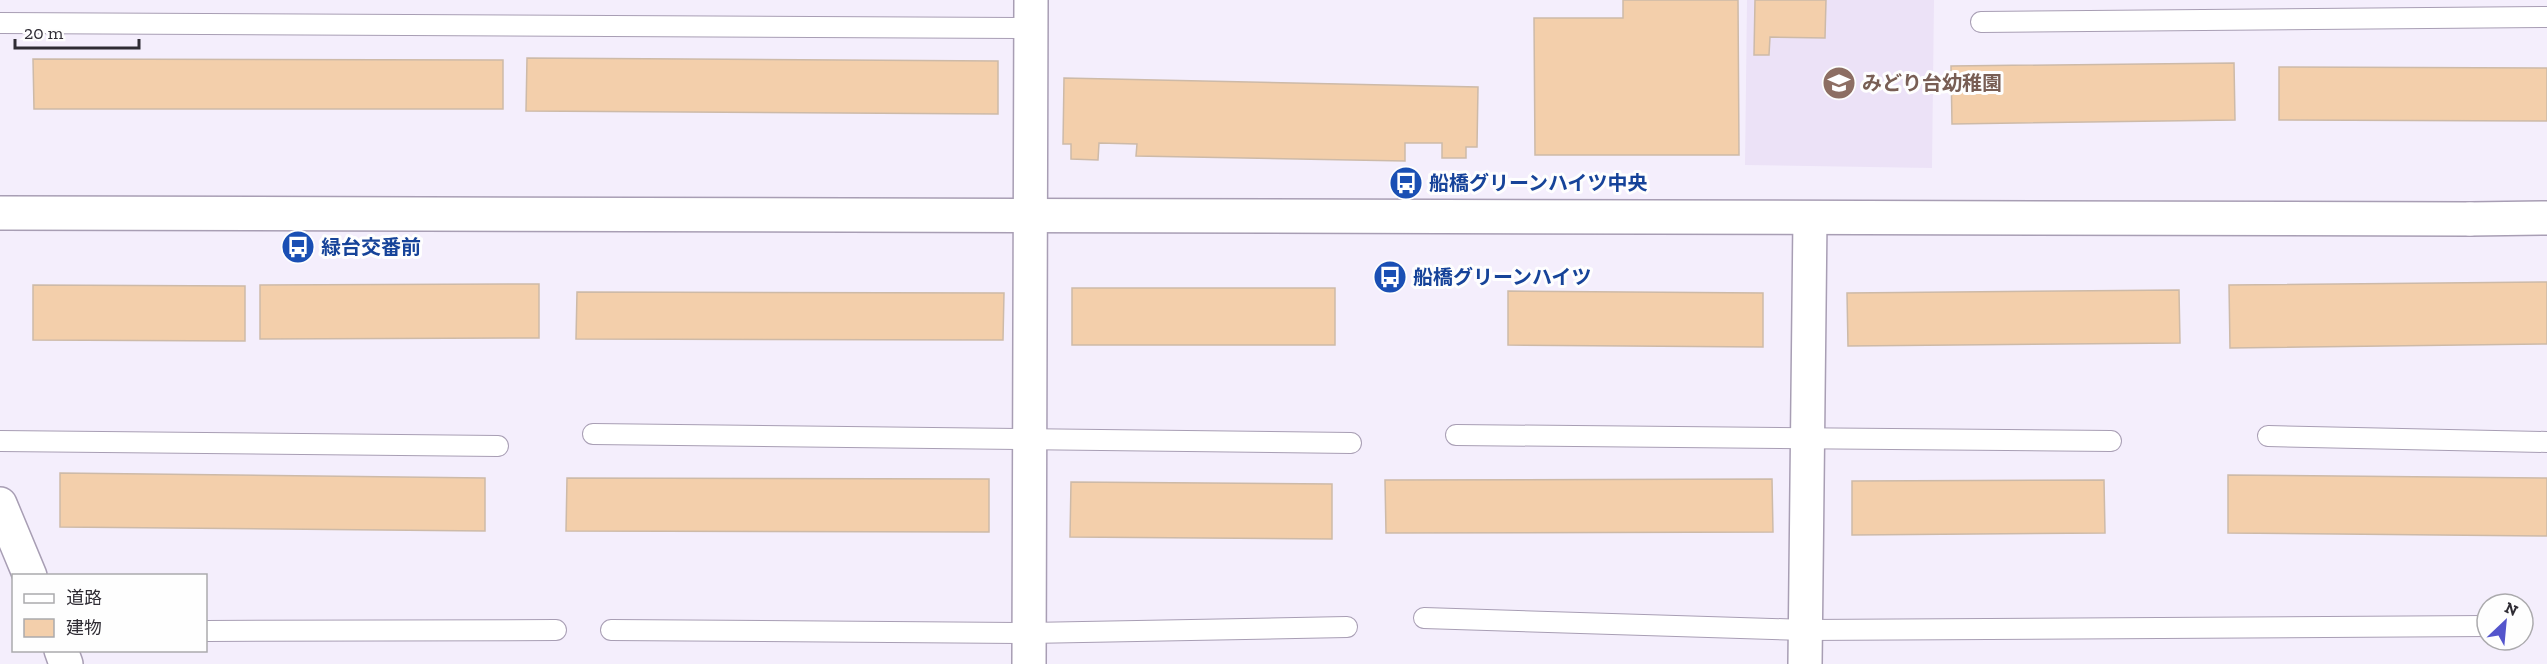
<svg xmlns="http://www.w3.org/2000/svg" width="2547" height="664" viewBox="0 0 2547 664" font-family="'Zilla Slab','Noto Sans JP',serif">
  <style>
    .education { fill: #ece2f7 }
    .building { fill: #f3cfab; stroke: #cdbaa8; stroke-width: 1.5 }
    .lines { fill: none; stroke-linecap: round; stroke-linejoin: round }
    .lane-casing { stroke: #a89eb4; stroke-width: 22 }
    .street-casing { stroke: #a89eb4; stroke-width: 36 }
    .secondary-casing { stroke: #a89eb4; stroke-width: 36 }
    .lane { stroke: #fff; stroke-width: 20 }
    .street { stroke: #fff; stroke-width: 33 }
    .secondary { stroke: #fff; stroke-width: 33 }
    .labels { text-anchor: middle; stroke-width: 6; stroke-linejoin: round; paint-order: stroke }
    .education-label { font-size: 20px; font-weight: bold; fill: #785e54; stroke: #fefefe; text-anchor: start }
    .transit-label { font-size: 20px; font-weight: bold; fill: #164399; stroke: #fefefe; text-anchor: start }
  </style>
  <rect width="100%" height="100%" fill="#f4eefc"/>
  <path class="education" d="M1747,0h187l-2,168 -187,-3z"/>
  <path class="building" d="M1623,0h115l1,155h-204l-1,-137h89z
    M1755,0h71l-1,38 -55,-1 -1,18h-15z
    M527,58l471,3v53l-472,-3z
    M33,59l470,1v49h-469z
    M2234,63l1,57 -283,4 -1,-58z
    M2279,67l268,1v53l-268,-1z
    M1064,78l414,9 -1,60h-11v11h-24v-15h-37v18l-269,-5 1,-12 -38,-1 -1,17 -27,-1v-15h-8z
    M2547,282v62l-317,4 -1,-63z
    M539,284v54l-279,1v-54z
    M33,285l212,1v55l-212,-1z
    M1072,288h263v57h-263z
    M2179,290l1,53 -332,3 -1,-53z
    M1508,291l255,2v54l-255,-2z
    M577,292l427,1 -1,47 -427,-1z
    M60,473l425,5v53l-425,-4z
    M2228,475l319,3v58l-319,-3z
    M567,478l422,1v53l-423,-1z
    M1772,479l1,53 -387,1 -1,-53z
    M2104,480l1,53 -253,2v-54z
    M1071,482l261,2v55l-262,-2z"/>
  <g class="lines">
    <defs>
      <path id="lane" d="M1981,22l566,-5
        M0,23l1031,5
        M593,434l758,9
        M1456,435l655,6
        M2268,436l279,6
        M0,441l498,5
        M1424,618l382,12 681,-4
        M611,630l418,3 318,-6
        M206,631l350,-1"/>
      <path id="street" d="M2470,219l77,-1
        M1029,664l2,-664
        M1805,664l5,-446"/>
      <path id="secondary" d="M0,213l2470,6
        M0,504l30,72
        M61,650l5,14"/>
    </defs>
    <use href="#lane" class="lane-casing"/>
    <use href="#street" class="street-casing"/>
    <use href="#secondary" class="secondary-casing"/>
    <use href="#lane" class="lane"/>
    <use href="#street" class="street"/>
    <use href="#secondary" class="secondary"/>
  </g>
  <defs>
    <symbol id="school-disc" viewBox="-11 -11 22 22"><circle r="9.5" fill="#8d6e63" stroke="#fefefe"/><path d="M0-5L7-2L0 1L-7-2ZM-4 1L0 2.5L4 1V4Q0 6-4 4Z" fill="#fff"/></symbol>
    <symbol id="bus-disc" viewBox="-11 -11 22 22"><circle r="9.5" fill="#1a4fb4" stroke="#fefefe"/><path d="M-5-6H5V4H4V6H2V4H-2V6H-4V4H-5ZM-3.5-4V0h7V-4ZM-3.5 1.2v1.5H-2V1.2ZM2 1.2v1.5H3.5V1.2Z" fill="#fff"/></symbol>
  </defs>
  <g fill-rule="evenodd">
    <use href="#school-disc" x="1820" y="64" width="38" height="38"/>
    <use href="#bus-disc" x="1387" y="164" width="38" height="38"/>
    <use href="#bus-disc" x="279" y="228" width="38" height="38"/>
    <use href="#bus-disc" x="1371" y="258" width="38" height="38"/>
  </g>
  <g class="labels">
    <g class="education-label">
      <text x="1862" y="90">みどり台幼稚園</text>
    </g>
    <g class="transit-label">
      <text x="1429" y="190">船橋グリーンハイツ中央</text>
      <text x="321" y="254">緑台交番前</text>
      <text x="1413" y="284">船橋グリーンハイツ</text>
    </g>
  </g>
  <rect x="12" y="574" width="195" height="78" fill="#fefefe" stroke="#abaaad" stroke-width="1.5"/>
  <rect x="24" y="594" width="30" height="9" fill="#ffffff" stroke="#abaaad" stroke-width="1.5"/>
  <text x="66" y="604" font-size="18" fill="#2f2c34">道路</text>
  <rect x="24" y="619" width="30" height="18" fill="#f3cfab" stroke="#abaaad" stroke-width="1.5"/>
  <text x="66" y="634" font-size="18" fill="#2f2c34">建物</text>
  <g transform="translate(2505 622) rotate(26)"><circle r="28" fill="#fefefe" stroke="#abaaad" stroke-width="1.5"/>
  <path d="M0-4.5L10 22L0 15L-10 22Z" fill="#5455cc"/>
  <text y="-9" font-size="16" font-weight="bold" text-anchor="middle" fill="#2f2c34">N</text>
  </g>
  <path d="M15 39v9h124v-9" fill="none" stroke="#2f2c34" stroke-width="3"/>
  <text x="24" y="39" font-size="18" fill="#2f2c34" stroke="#fefefe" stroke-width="4.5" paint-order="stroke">20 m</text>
</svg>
